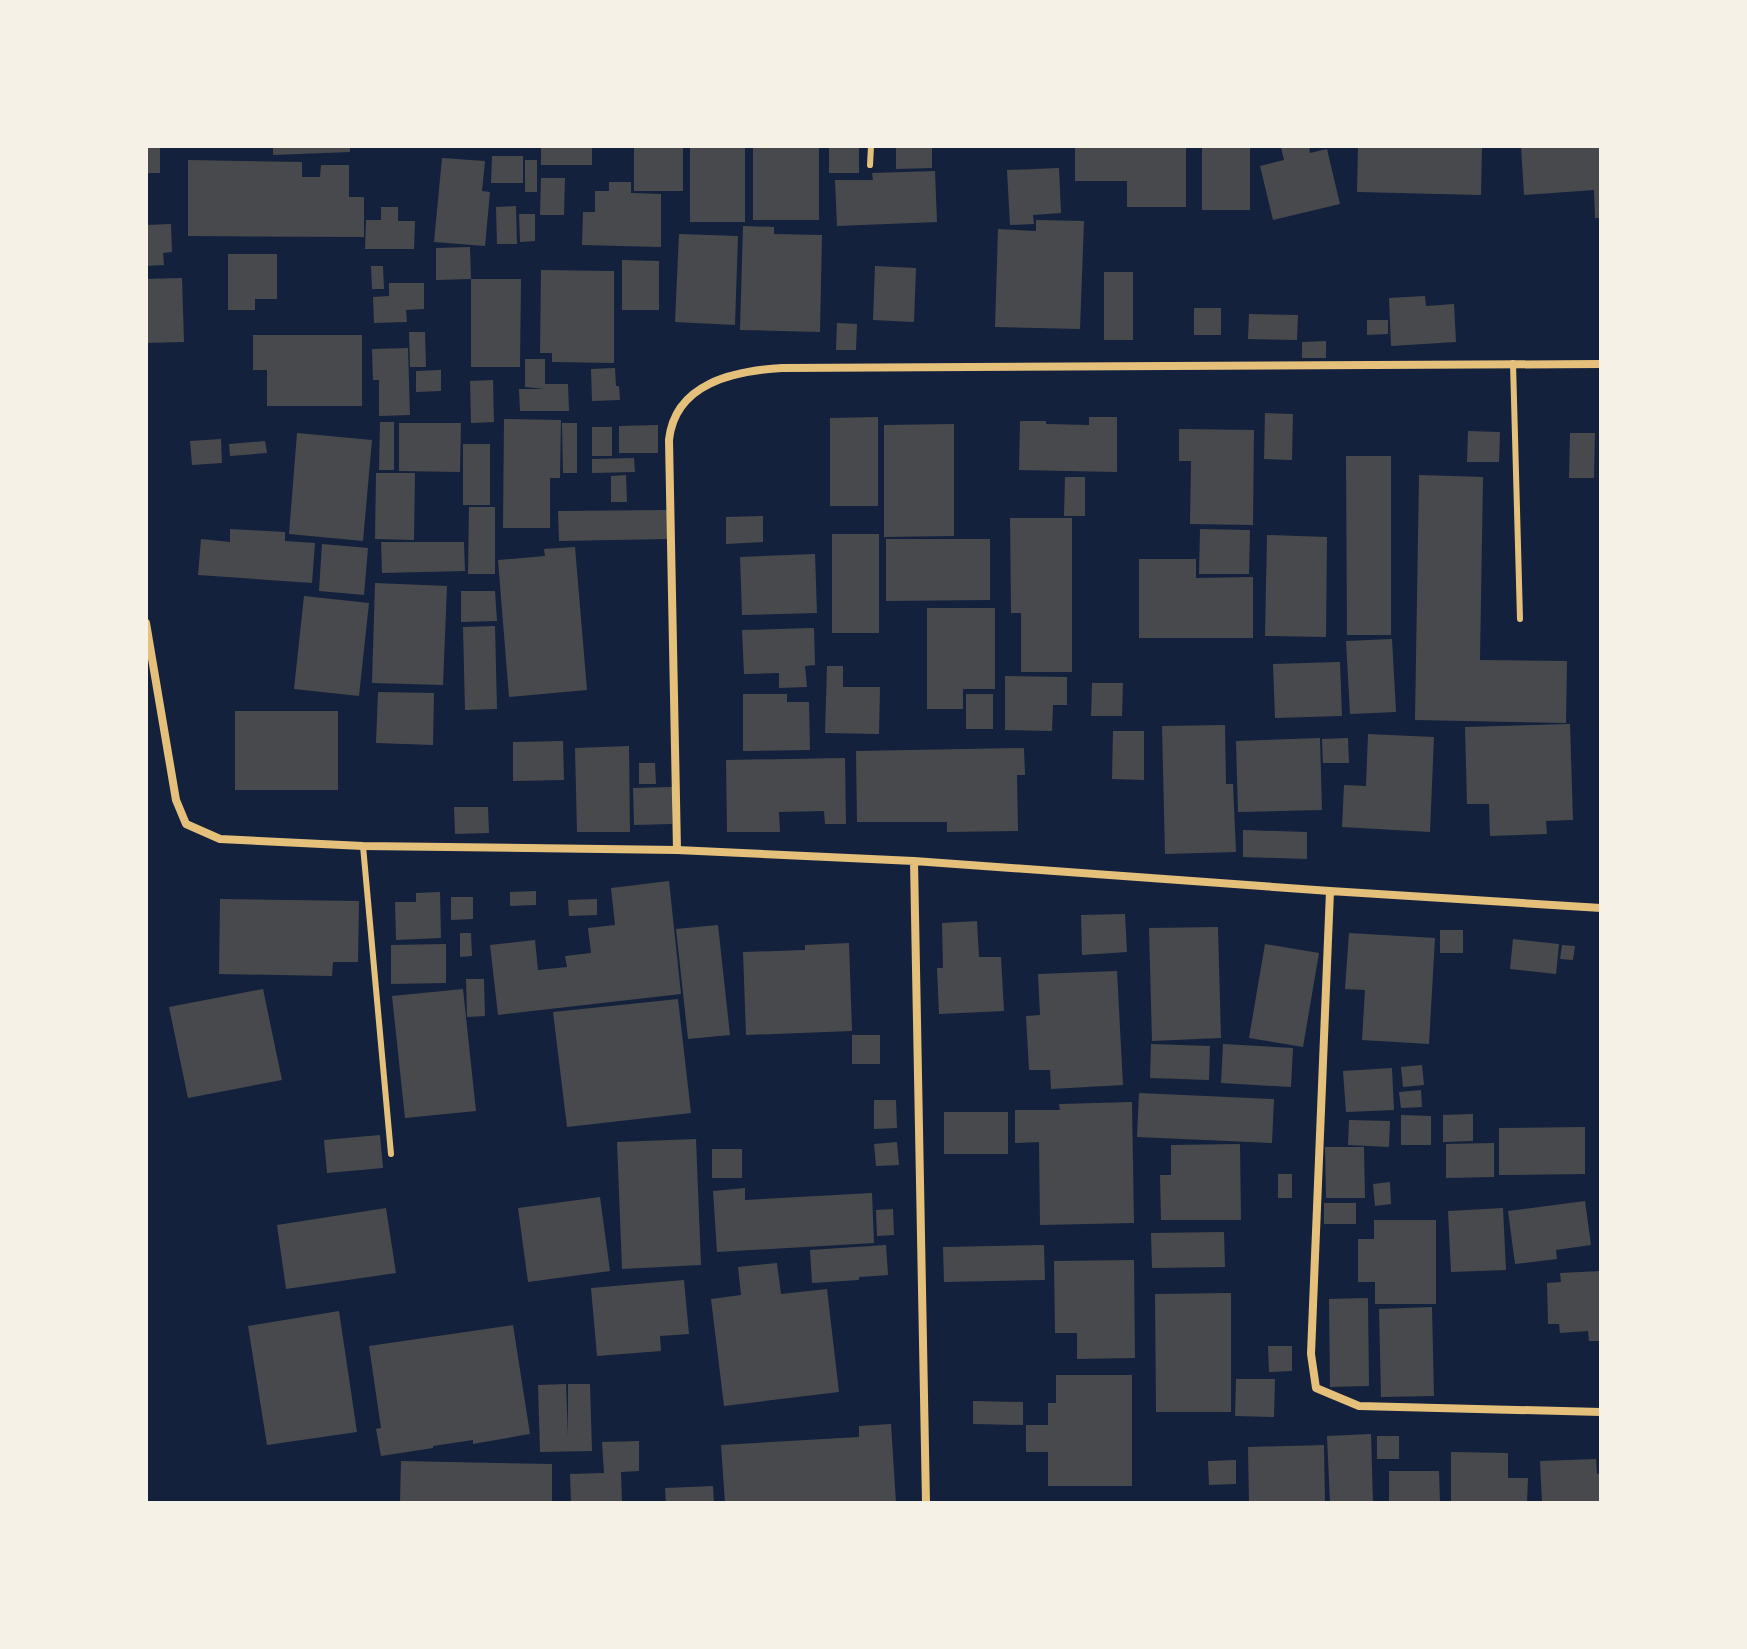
<svg xmlns="http://www.w3.org/2000/svg" width="1747" height="1649" viewBox="0 0 1747 1649" font-family="Quicksand,sans-serif">
  <style>
    .building { fill: #48494c }
    .lines { fill: none; stroke-linecap: round; stroke-linejoin: round }
    .service { stroke: #e5c07b; stroke-width: 6 }
    .minor { stroke: #e5c07b; stroke-width: 8 }
  </style>
  <rect width="100%" height="100%" fill="#14213d"/>
  <path class="building" d="M146,146h14v27h-14z
    M273,146h77v6l-77,3z
    M541,146h51v19h-51z
    M634,146h49v45h-49z
    M690,146h55v76h-55z
    M753,146h66v74h-66z
    M829,146h30v27h-30z
    M896,146h36v22l-36,1z
    M1075,146h111v61h-59v-26h-52z
    M1202,146h48v64h-48z
    M1285,146h24l1,7 17,-4 13,55 -67,16 -13,-54 24,-6 -3,-13z
    M1358,146h124l-1,49 -124,-3z
    M1521,146h80v72h-6l-1,-28 -70,5z
    M492,156h31v27h-32z
    M442,158l43,3 -3,30 8,1 -5,54 -51,-4z
    M188,160l114,2v15h18l1,-12h28v32h15v40l-176,-1z
    M525,160h12v32h-12z
    M1059,168l2,45 -28,2 1,9 -24,1 -3,-55z
    M935,171l2,51 -100,4 -2,-46h38l-1,-7z
    M541,178h24l-1,37h-24z
    M609,182h22v11l30,1v53l-79,-2 1,-33h12v-21h14z
    M516,206l1,38h-20l-1,-37z
    M381,207h17v14h17l-1,28h-49l1,-29h15z
    M519,214h16v27l-15,1z
    M1036,220l48,1 -4,108 -85,-2 3,-98 38,2z
    M171,224l1,28 -9,1 1,12 -18,1v-41z
    M743,226l31,1v7l48,1 -2,97 -80,-2z
    M679,234l59,2 -3,89 -60,-3z
    M470,247l1,32 -35,1v-32z
    M228,254h49v45h-22v11h-27z
    M622,260l37,1v49h-37z
    M371,266h12l1,23h-12z
    M875,266l41,2 -2,54 -41,-2z
    M541,270l73,1v92l-62,-1v-9h-12z
    M1104,272h29v68h-29z
    M182,278l2,64 -38,1v-64z
    M471,279h50l-1,88h-49z
    M389,283h35v26l-18,1 1,12 -33,1 -1,-26 16,-1z
    M1425,296l1,10 28,-2 2,38 -65,4 -2,-48z
    M1194,308h27v27h-27z
    M1249,314l49,1 -1,25 -49,-1z
    M1367,320h21v14l-21,1z
    M837,323l20,1 -1,26h-20z
    M409,332h16l1,35h-16z
    M253,335h109v71h-95v-36h-14z
    M1326,341v17h-24v-16z
    M408,348l2,67 -31,1v-36h-6l-1,-31z
    M525,359h20v25h23l1,27h-49l-1,-22h26l-20,-2z
    M615,368l1,18h3l1,14 -28,1 -1,-32z
    M441,370v21l-25,1v-21z
    M493,380l1,42 -23,1 -1,-42z
    M1265,413l28,1 -1,46 -28,-1z
    M878,417v89h-48v-88z
    M1089,417h28v55l-98,-2 1,-49h26v3l43,1z
    M504,419l57,1 -1,58h-10v50h-47z
    M380,422h14v48h-15z
    M399,423h62l-1,49 -61,-1z
    M562,423h15v50h-14z
    M954,424v112l-70,1v-112z
    M658,425v28h-39v-27z
    M592,427h20v29h-20z
    M1179,429l75,1 -1,95 -63,-1 1,-63h-12z
    M1468,431l32,1 -1,30h-32z
    M297,433l75,7 -9,101 -74,-7z
    M1570,433h25l-1,45h-25z
    M221,439l1,24 -30,2 -2,-24z
    M265,441l2,12 -37,3 -1,-12z
    M463,444h27v61h-27z
    M1346,456h45v179h-44z
    M634,458l1,14 -43,1v-14z
    M376,473h39l-1,67 -39,-1z
    M626,475l1,27h-16v-26z
    M1419,475l64,2 -3,183 87,1 -1,62 -151,-3z
    M1065,477h20v39h-21z
    M469,507h26v67h-27z
    M667,510l1,29 -109,2 -1,-30z
    M763,516v26l-37,2v-27z
    M1010,518h62v154h-51v-59h-10z
    M230,529l55,3v9l30,2 -3,40 -114,-8 3,-36 29,3z
    M1200,529l50,1 -1,44h-50z
    M832,534h47v99h-47z
    M1267,535l60,2 -1,100 -61,-1z
    M886,539h104v61l-104,1z
    M381,542h83l1,29 -83,2z
    M322,544l46,4 -4,47 -45,-4z
    M575,547l12,143 -78,7 -11,-137 47,-4 -1,-7z
    M815,554l2,59 -75,2 -2,-58z
    M1139,559h57v19l57,-1v61h-114z
    M375,583l72,3 -4,99 -71,-2z
    M461,591h34l2,30 -36,1z
    M304,596l65,7 -10,93 -65,-7z
    M927,608h68v81h-32v20h-36z
    M495,626l2,83 -32,1 -2,-83z
    M814,628l1,37 -10,1 2,21 -28,1v-15l-35,1 -2,-44z
    M1392,639l4,73 -46,2 -4,-73z
    M1340,662l2,54 -67,2 -2,-54z
    M827,666h16v21h37l-1,47 -54,-1z
    M1005,676l62,1v28h-14l-1,26 -47,-1z
    M1092,683h31l-1,33h-31z
    M378,692l56,1 -1,52 -57,-2z
    M743,694h44v8h22l1,48 -67,1z
    M966,694h27v35h-27z
    M235,711h103v79h-103z
    M1570,724l3,96 -27,1 1,13 -57,2 -1,-32h-22l-2,-77z
    M1225,725l1,59h7l3,68 -71,2 -3,-128z
    M1113,731h31v49l-32,-1z
    M1368,734l66,3 -4,95 -88,-5 2,-42 22,1z
    M1320,738l2,72 -84,2 -2,-71z
    M1348,738l1,25h-26l-1,-24z
    M563,741l1,39 -51,1v-39z
    M629,746l1,86h-53l-2,-84z
    M1024,748l1,27h-8l1,56 -71,1v-10h-90l-1,-71z
    M845,758l1,66h-21l-1,-13 -45,1 1,20h-53l-1,-72z
    M639,763h16l1,21h-17z
    M672,787v37l-38,1 -1,-37z
    M454,807h34l1,26 -34,1z
    M1243,830l64,2v27l-64,-2z
    M669,881l12,113 -183,21 -8,-70 45,-5 3,30 29,-3 -2,-11 26,-3 -3,-25 27,-3 -4,-37z
    M536,891v14l-26,1v-14z
    M440,892l1,46 -45,2 -1,-38h21v-9z
    M451,897h22v22l-22,1z
    M220,899l139,2 -1,61h-25l-1,14 -113,-2z
    M597,899v16l-28,1 -1,-16z
    M1125,914l2,38 -45,3 -1,-40z
    M977,921l2,36h22l3,54 -65,3 -2,-46h6l-1,-45z
    M718,925l12,110 -42,4 -12,-110z
    M1218,927l3,111 -69,3 -3,-113z
    M1440,930h23v23h-23z
    M460,933h11l1,23 -12,1z
    M1349,933l86,5 -6,106 -67,-4 3,-50 -20,-1z
    M1513,939l46,5 -3,30 -46,-5z
    M849,943l3,88 -106,4 -3,-83 62,-2v-5z
    M446,944v39l-55,1v-39z
    M1265,944l54,9 -16,94 -54,-9z
    M1562,945l13,1 -2,14 -13,-1z
    M1117,971l6,114 -72,4 -1,-19h-21l-3,-54 14,-1 -2,-41z
    M466,979h18l1,37 -18,1z
    M263,989l19,91 -94,18 -19,-91z
    M463,989l13,122 -71,7 -13,-122z
    M678,999l13,114 -124,14 -14,-115z
    M852,1035h28v29h-28z
    M1151,1044l59,2 -1,34 -59,-2z
    M1223,1044l70,4 -2,39 -70,-4z
    M1422,1065l2,20 -21,2 -2,-20z
    M1392,1068l2,42 -48,2 -3,-41z
    M1421,1090l1,17 -21,1 -2,-16z
    M1139,1093l135,6 -2,44 -135,-6z
    M874,1100h22l1,28 -23,1z
    M1132,1102l2,121 -94,2 -1,-83 -24,1v-33h45l-1,-6z
    M944,1112h64v42h-64z
    M1473,1114v27l-30,1v-27z
    M1401,1115l30,1v29h-30z
    M1349,1120l41,1 -1,26 -41,-2z
    M1585,1127v47l-86,1v-47z
    M380,1135l3,33 -56,5 -3,-33z
    M696,1139l5,126 -79,4 -5,-127z
    M897,1142l2,23 -23,1 -2,-22z
    M1494,1143v34l-48,1v-34z
    M1240,1144l1,76h-80l-1,-45h11v-30z
    M1325,1147h39l1,51h-39z
    M712,1149h30v29h-30z
    M1278,1174h14v24h-14z
    M1390,1182l1,22 -16,2 -2,-22z
    M745,1188v12l127,-7 2,50 -157,9 -4,-61z
    M600,1197l10,74 -82,11 -10,-74z
    M1585,1201l6,44 -35,5 1,9 -42,5 -7,-53z
    M1324,1203h32v21h-32z
    M386,1208l10,65 -110,16 -9,-64z
    M1503,1208l3,62 -55,2 -3,-61z
    M893,1209l1,26 -17,1 -1,-26z
    M1374,1220h62v84h-61v-22h-17v-43h16z
    M1224,1232l1,35 -73,1 -1,-35z
    M886,1245l2,30 -29,2v3l-47,3 -2,-33z
    M1044,1245l1,35 -101,2 -1,-35z
    M1134,1260l1,98 -58,1v-26h-22l-1,-72z
    M777,1263l4,31 46,-5 12,103 -115,14 -13,-107 30,-4 -3,-28z
    M1601,1271v70h-12l-1,-10 -28,2 -1,-9h-11l-1,-41 14,-1 -1,-9z
    M684,1280l5,54 -29,2 1,15 -64,5 -6,-68z
    M1231,1293v119h-75l-1,-118z
    M1368,1298l1,88 -39,1 -1,-88z
    M1432,1307l2,89 -53,1 -2,-88z
    M339,1311l18,121 -90,13 -19,-119z
    M513,1325l17,109 -57,10v-4l-40,6v2l-52,8 -5,-27 5,-1 -12,-82z
    M1268,1346h24v25l-23,1z
    M1056,1375h76v111h-84v-34h-22v-27h22v-22h8z
    M1236,1379h39l-1,38 -39,-1z
    M566,1384l2,53v-53h22l2,67 -52,1 -2,-67z
    M973,1401l50,1v23l-50,-1z
    M891,1424l5,79h-171l-4,-58 138,-8v-11z
    M1371,1434l2,69h-43l-3,-67z
    M1377,1436h22v23h-22z
    M639,1441v30l-18,1 1,31h-51l-1,-29 34,-1 -2,-31z
    M1324,1445l1,58h-76l-1,-56z
    M1451,1452l57,1v25h20l-1,25h-76z
    M1596,1459l1,15 4,-1v30h-59l-2,-42z
    M1236,1460v24l-27,1 -1,-24z
    M401,1461l151,3v39h-152z
    M1389,1471h50l1,32h-51z
    M713,1486l1,17h-48l-1,-15z"/>
  <g class="lines">
    <path class="service" d="M870,165l1,-19
      M1513,363l7,256
      M363,846l28,308"/>
    <path class="minor" d="M146,623l30,177 10,24 34,15 143,7 314,4 237,11 416,30 271,17
      M677,850l-8,-410c6,-57 65,-69 113,-72l819,-4
      M914,861l12,642
      M1330,891l-19,463 5,34 43,18 242,6"/>
  </g>
  <rect width="1747" height="1649" fill="none" stroke="#f6f1e7" stroke-width="296"/>
</svg>
